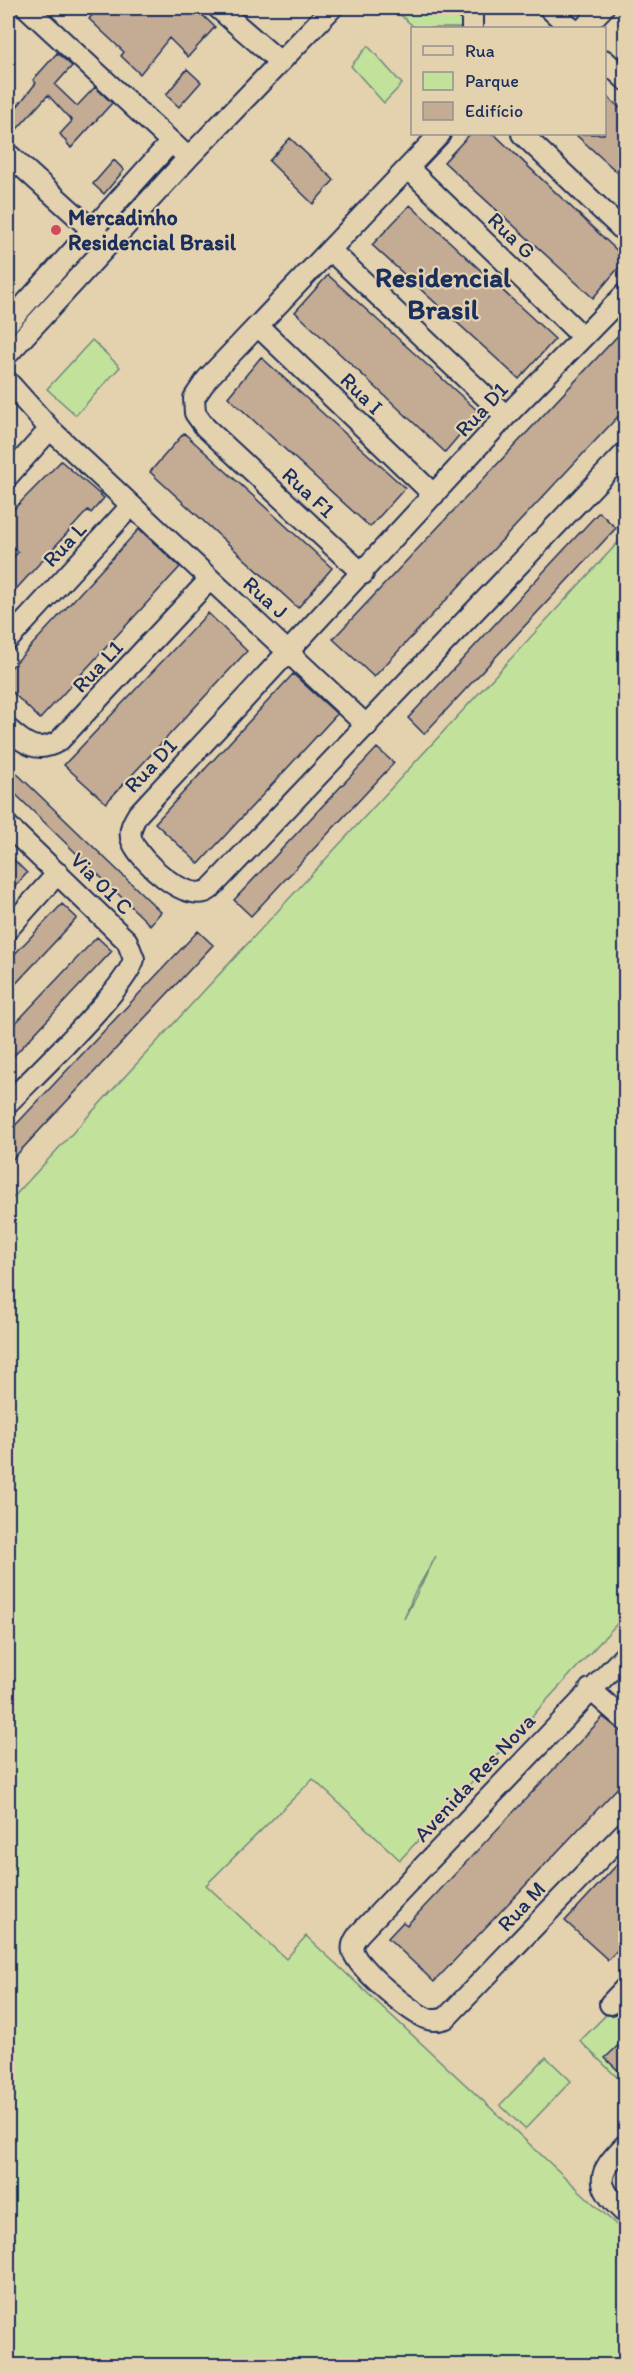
<svg xmlns="http://www.w3.org/2000/svg" width="633" height="2373" viewBox="0 0 633 2373" font-family="Itim,sans-serif">
  <style>
    .green { fill: #c2e29b; stroke: #6e887c; stroke-width: 1.5; fill-rule: evenodd }
    .building { fill: #c3ab94; stroke: #1b2f5e; stroke-width: 1.5 }
    .lines { fill: none; stroke-linecap: round; stroke-linejoin: round }
    .minor-casing { stroke: #1b2f5e; stroke-width: 24 }
    .minor { stroke: #e4d2af; stroke-width: 20 }
    .poi-dot { fill: #d1495b; stroke: #e4d2af; stroke-width: 2 }
    .labels { text-anchor: middle; stroke-width: 4.5; stroke-linejoin: round; paint-order: stroke }
    .poi-label { font-size: 22px; font-weight: bold; fill: #1b2f5e; stroke: #e4d2af; text-anchor: start }
    .street-label { font-size: 22px; fill: #1b2f5e; stroke: #e4d2af }
    .district-label { font-size: 28px; font-weight: bold; fill: #1b2f5e; stroke: #e4d2af }
  </style>
  <rect width="100%" height="100%" fill="#e4d2af"/>
  <filter id="ink" filterUnits="userSpaceOnUse"><feTurbulence type="fractalNoise" baseFrequency=".0167" numOctaves="2"/><feDisplacementMap in="SourceGraphic" scale="12" xChannelSelector="R" yChannelSelector="G"/><feConvolveMatrix kernelMatrix="1 2 1 2 8 2 1 2 1" color-interpolation-filters="sRGB"/></filter>
  <g filter="url(#ink)">
    <path class="green" d="M396,8h52l21,20h-54l-21,-19z
      M368,46l34,38 -18,19 -33,-37z
      M92,340l28,27 -44,48 -29,-26z
      M625,535v1080l-225,245 -87,-81 -107,106 80,74 20,-23 319,297v132h-617v-1162zM436,1556l-32,63 9,-23z
      M625,2002v83l-45,-44 35,-35z
      M546,2057l25,24 -46,48 -25,-24z"/>
    <path class="building" d="M98,8h97l20,19 -27,30 -19,-19 -29,36 -19,-18 3,-4 -35,-33z
      M57,53l15,13 -17,19 22,21 18,-19 17,16 -41,45 -11,-14 12,-13 -24,-26 -31,34 -9,-11 28,-35 -3,-3z
      M187,69l14,13 -22,25 -13,-12z
      M604,94l22,19v67l-51,-46h29z
      M470,134h24l132,125 -33,39 -149,-136z
      M290,138l44,42 -21,24 -44,-43z
      M114,160l10,10 -20,24 -11,-10z
      M410,205l145,134 -36,40 -147,-134z
      M328,275l151,137 -34,40 -150,-140z
      M626,327v81l-252,269 -41,-38z
      M261,357l144,131 -35,39 -142,-130z
      M184,433l148,135 -34,40 -148,-136z
      M61,461l43,37 -13,15 -3,-3 -80,88v-34l10,-12 -10,-10v-27z
      M599,512l17,16 -192,206 -16,-16z
      M139,529l41,38 -140,152 -32,-31v-17z
      M208,613l39,38 -141,152 -42,-38z
      M293,674l44,40 -138,150 -44,-41z
      M377,748l17,15 -143,153 -17,-16z
      M8,765l153,147 -11,13 -142,-138z
      M8,854l19,19 -19,21z
      M62,904l15,14 -69,74v-31z
      M198,931l15,14 -205,219v-31z
      M97,937l15,14 -104,111v-31z
      M603,1717l23,18v44l-192,203 -46,-44 15,-16 4,3z
      M626,1855l-1,87 -17,18 -43,-39z
      M626,2038v40l-21,-20z"/>
    <g class="lines">
      <defs>
        <path id="minor" d="M27,8l153,142
          M218,8l62,54
          M549,8l22,20
          M472,28v-20
          M584,28l19,-20
          M604,60l22,20
          M522,134l104,99
          M8,154l93,84
          M408,168l175,169
          M330,250l176,166
          M626,293l-120,123 -368,398c-5,8 -10,17 -6,27 8,20 56,65 78,48l416,-437
          M8,323l163,-181
          M258,326l176,169
          M8,354l181,-197 143,-149
          M8,382l42,47 317,297
          M8,476l42,-47
          M363,574l-158,-147 -10,-14 -1,-15 13,-19 233,-245
          M8,640l123,-134
          M8,729c17,15 29,25 51,12l151,-162
          M8,826l119,115 7,18c-8,30 -100,117 -126,144
          M8,929l50,-56
          M626,1654l-267,280c-4,5 -8,11 -6,17 3,16 59,63 75,68 6,2 12,1 18,-1l180,-187
          M590,1689l36,32
          M610,2004l16,-17
          M626,2144c-30,30 -32,41 0,70"/>
      </defs>
      <use href="#minor" class="minor-casing"/>
      <use href="#minor" class="minor"/>
    </g>
  </g>
  <circle class="poi-dot" cx="56" cy="230" r="6"/>
  <g class="labels">
    <g class="poi-label">
      <text x="68" y="225">Mercadinho<tspan x="68" dy="25">Residencial Brasil</tspan></text>
    </g>
    <g class="street-label">
      <text transform="translate(512 235) rotate(44)" y="8">Rua G</text>
      <text transform="translate(362 393) rotate(44)" y="8">Rua I</text>
      <text transform="translate(481 409) rotate(-47)" y="8">Rua D1</text>
      <text transform="translate(309 492) rotate(43)" y="8">Rua F1</text>
      <text transform="translate(64 544) rotate(-47)" y="8">Rua L</text>
      <text transform="translate(266 597) rotate(42)" y="8">Rua J</text>
      <text transform="translate(97 666) rotate(-47)" y="8">Rua L1</text>
      <text transform="translate(150 765) rotate(-47)" y="8">Rua D1</text>
      <text transform="translate(102 883) rotate(45)" y="8">Via 01 C</text>
      <text transform="translate(474 1777) rotate(-47)" y="8">Avenida Res Nova</text>
      <text transform="translate(521 1906) rotate(-47)" y="8">Rua M</text>
    </g>
    <g class="district-label">
      <text x="443" y="287">Residencial<tspan x="443" dy="32">Brasil</tspan></text>
    </g>
  </g>
  <rect width="633" height="2373" fill="none" stroke="#e4d2af" stroke-width="30"/>
  <rect x="15" y="15" width="603" height="2343" fill="none" stroke="#1b2f5e" stroke-width="2" filter="url(#ink)"/>
  <rect x="411" y="27" width="195" height="108" fill="#e4d2af" stroke="#94918f" stroke-width="1.5"/>
  <rect x="423" y="46" width="30" height="9" fill="#e4d2af" stroke="#94918f" stroke-width="1.5"/>
  <text x="465" y="57" font-size="18" fill="#1b2f5e">Rua</text>
  <rect x="423" y="72" width="30" height="18" fill="#c2e29b" stroke="#94918f" stroke-width="1.5"/>
  <text x="465" y="87" font-size="18" fill="#1b2f5e">Parque</text>
  <rect x="423" y="102" width="30" height="18" fill="#c3ab94" stroke="#94918f" stroke-width="1.5"/>
  <text x="465" y="117" font-size="18" fill="#1b2f5e">Edifício</text>
</svg>
